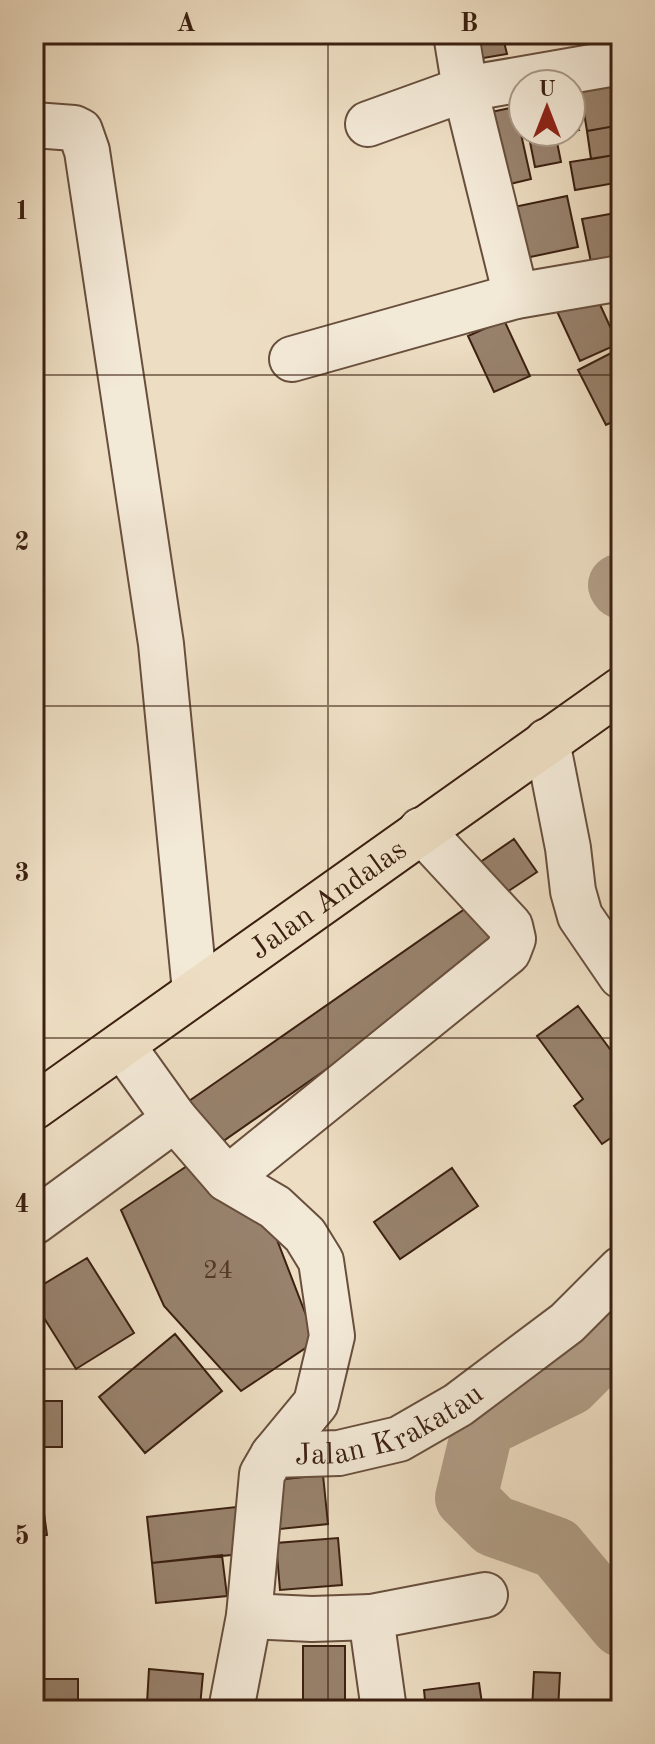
<svg xmlns="http://www.w3.org/2000/svg" width="655" height="1744" viewBox="0 0 655 1744" font-family="'Old Standard TT',serif">
  <style>
    .lines { fill: none; stroke-linecap: round; stroke-linejoin: round }
    .river { stroke: #b09d86; stroke-width: 62 }
    .building { fill: #98826d; stroke: #3b2011; stroke-width: 2 }
    .minor-casing { stroke: #684f3d; stroke-width: 48 }
    .major-casing { stroke: #3b2011; stroke-width: 48 }
    .minor { stroke: #f3e9d7; stroke-width: 44 }
    .major { stroke: #edddc2; stroke-width: 44 }
    .grid { fill: none; stroke: #3b2011; stroke-width: 2; stroke-opacity: 0.55 }
    .labels { text-anchor: middle; stroke-width: 7; stroke-linejoin: round; paint-order: stroke }
    .number-label { font-size: 26px; fill: #523828 }
    .street-label { font-size: 30px; fill: #3b2011; stroke: #f3e9d7 }
    .neatline { fill: none; stroke: #3b2011; stroke-width: 3 }
    .grid-label { font-size: 26px; text-anchor: middle; font-weight: bold; fill: #3b2011 }
  </style>
  <rect width="100%" height="100%" fill="#edddc2"/>
  <filter id="stains"><feTurbulence type="fractalNoise" baseFrequency=".0025" numOctaves="4"/><feColorMatrix values="0 0 0 0 .2 0 0 0 0 .09 0 0 0 0 .02 0 0 0 .5 -.17"/></filter>
  <radialGradient id="worn" r=".72"><stop offset=".6" stop-color="#630" stop-opacity="0"/><stop offset="1" stop-color="#630" stop-opacity=".3"/></radialGradient>
  <g class="lines">
    <path class="river" d="M619,585l2,3
      M621,1333l-52,52 -86,42 -17,71 28,28 62,22 65,78"/>
  </g>
  <path class="building" d="M458,34h44l5,20 -24,4 4,22z
    M545,34h34v5l-32,5z
    M621,82v43l-34,6 -7,-43z
    M571,92l8,38 -8,2z
    M515,107l16,72 -38,9 -16,-73z
    M621,125v29l-30,5 -4,-28z
    M528,132h27l6,30 -26,5z
    M621,154v28l-46,8 -5,-28z
    M567,196l11,51 -67,14 -11,-51z
    M621,212v60l-29,-5 -10,-48z
    M592,287l26,57 -38,17 -26,-56z
    M504,320l26,56 -36,16 -26,-56z
    M621,348v70l-15,7 -28,-55z
    M514,839l23,33 -36,24 -22,-33z
    M472,904l30,43 -293,204 -30,-43z
    M578,1006l43,58v67l-19,13 -28,-38 9,-7 -46,-63z
    M196,1160l78,72 42,109 -75,50 -77,-85 -43,-96z
    M452,1168l26,38 -78,53 -26,-37z
    M87,1258l47,75 -58,36 -42,-67v-12z
    M175,1334l47,57 -77,62 -46,-56z
    M34,1401h28v46h-28z
    M323,1475l5,49 -48,5 -4,-49z
    M40,1485l7,50 -13,2v-51z
    M236,1507l5,47 -89,9 -5,-46z
    M338,1538l4,47 -62,5 -4,-47z
    M222,1555l5,41 -71,7 -4,-40z
    M303,1646h42v61h-42z
    M149,1669l54,5 -3,33 -53,-4z
    M534,1672l26,1 -2,37h-26z
    M34,1679h44v31h-44z
    M479,1683l4,27h-57l-2,-20z"/>
  <g class="lines">
    <defs>
      <g id="minor">
        <path d="M456,34l9,55 51,207"/>
        <path d="M368,124l97,-35 156,-27"/>
        <path d="M34,125l40,3 6,3 7,20 74,493 34,347"/>
        <path d="M292,359l224,-63 105,-18"/>
        <path d="M547,741l21,107 5,43 7,25 41,60"/>
        <path d="M122,1045l53,74 52,60 48,28 30,28 16,26 11,75 -16,67 -43,52"/>
        <path d="M227,1179l281,-227 5,-13 -3,-13 -89,-96"/>
        <path d="M34,1222l141,-103"/>
        <path d="M249,1616l63,3 59,-2 13,93"/>
        <path d="M371,1617l114,-22"/>
        <path id="s1" d="M231,1710l18,-94 13,-142 11,-19 66,-2 60,-14 59,-34 109,-82 54,-54"/>
      </g>
      <g id="major">
        <path id="s2" d="M34,1107l587,-417"/>
      </g>
    </defs>
    <use href="#minor" class="minor-casing"/>
    <use href="#major" class="major-casing"/>
    <use href="#minor" class="minor"/>
    <use href="#major" class="major"/>
  </g>
  <path class="grid" d="M328,34v1676M34,375h587M34,706h587M34,1038h587M34,1369h587"/>
  <g class="labels">
    <g class="number-label">
      <text x="218" y="1278">24</text>
    </g>
    <g class="street-label">
      <text dy="10" stroke="none"><textPath href="#s2" startOffset="360">Jalan Andalas</textPath></text>
      <text dy="10" stroke="none"><textPath href="#s1" startOffset="382">Jalan Krakatau</textPath></text>
    </g>
  </g>
  <rect width="655" height="1744" fill="none" stroke="#edddc2" stroke-width="88"/>
  <g transform="translate(547 108)"><circle r="38" fill="#f3e9d7" stroke="#a99988" stroke-width="2"/>
  <path d="M0-6L14 30L0 20L-14 30Z" fill="#8f2418"/>
  <text y="-12" font-size="22" font-weight="bold" text-anchor="middle" fill="#3b2011">U</text>
  </g>
  <rect x="44" y="44" width="567" height="1656" class="neatline"/>
  <g class="grid-label">
    <text x="186" y="31">A</text>
    <text x="469" y="31">B</text>
    <text x="22" y="219">1</text>
    <text x="22" y="550">2</text>
    <text x="22" y="881">3</text>
    <text x="22" y="1212">4</text>
    <text x="22" y="1544">5</text>
  </g>
  <rect width="100%" height="100%" filter="url(#stains)"/>
  <rect width="100%" height="100%" fill="url(#worn)"/>
</svg>
